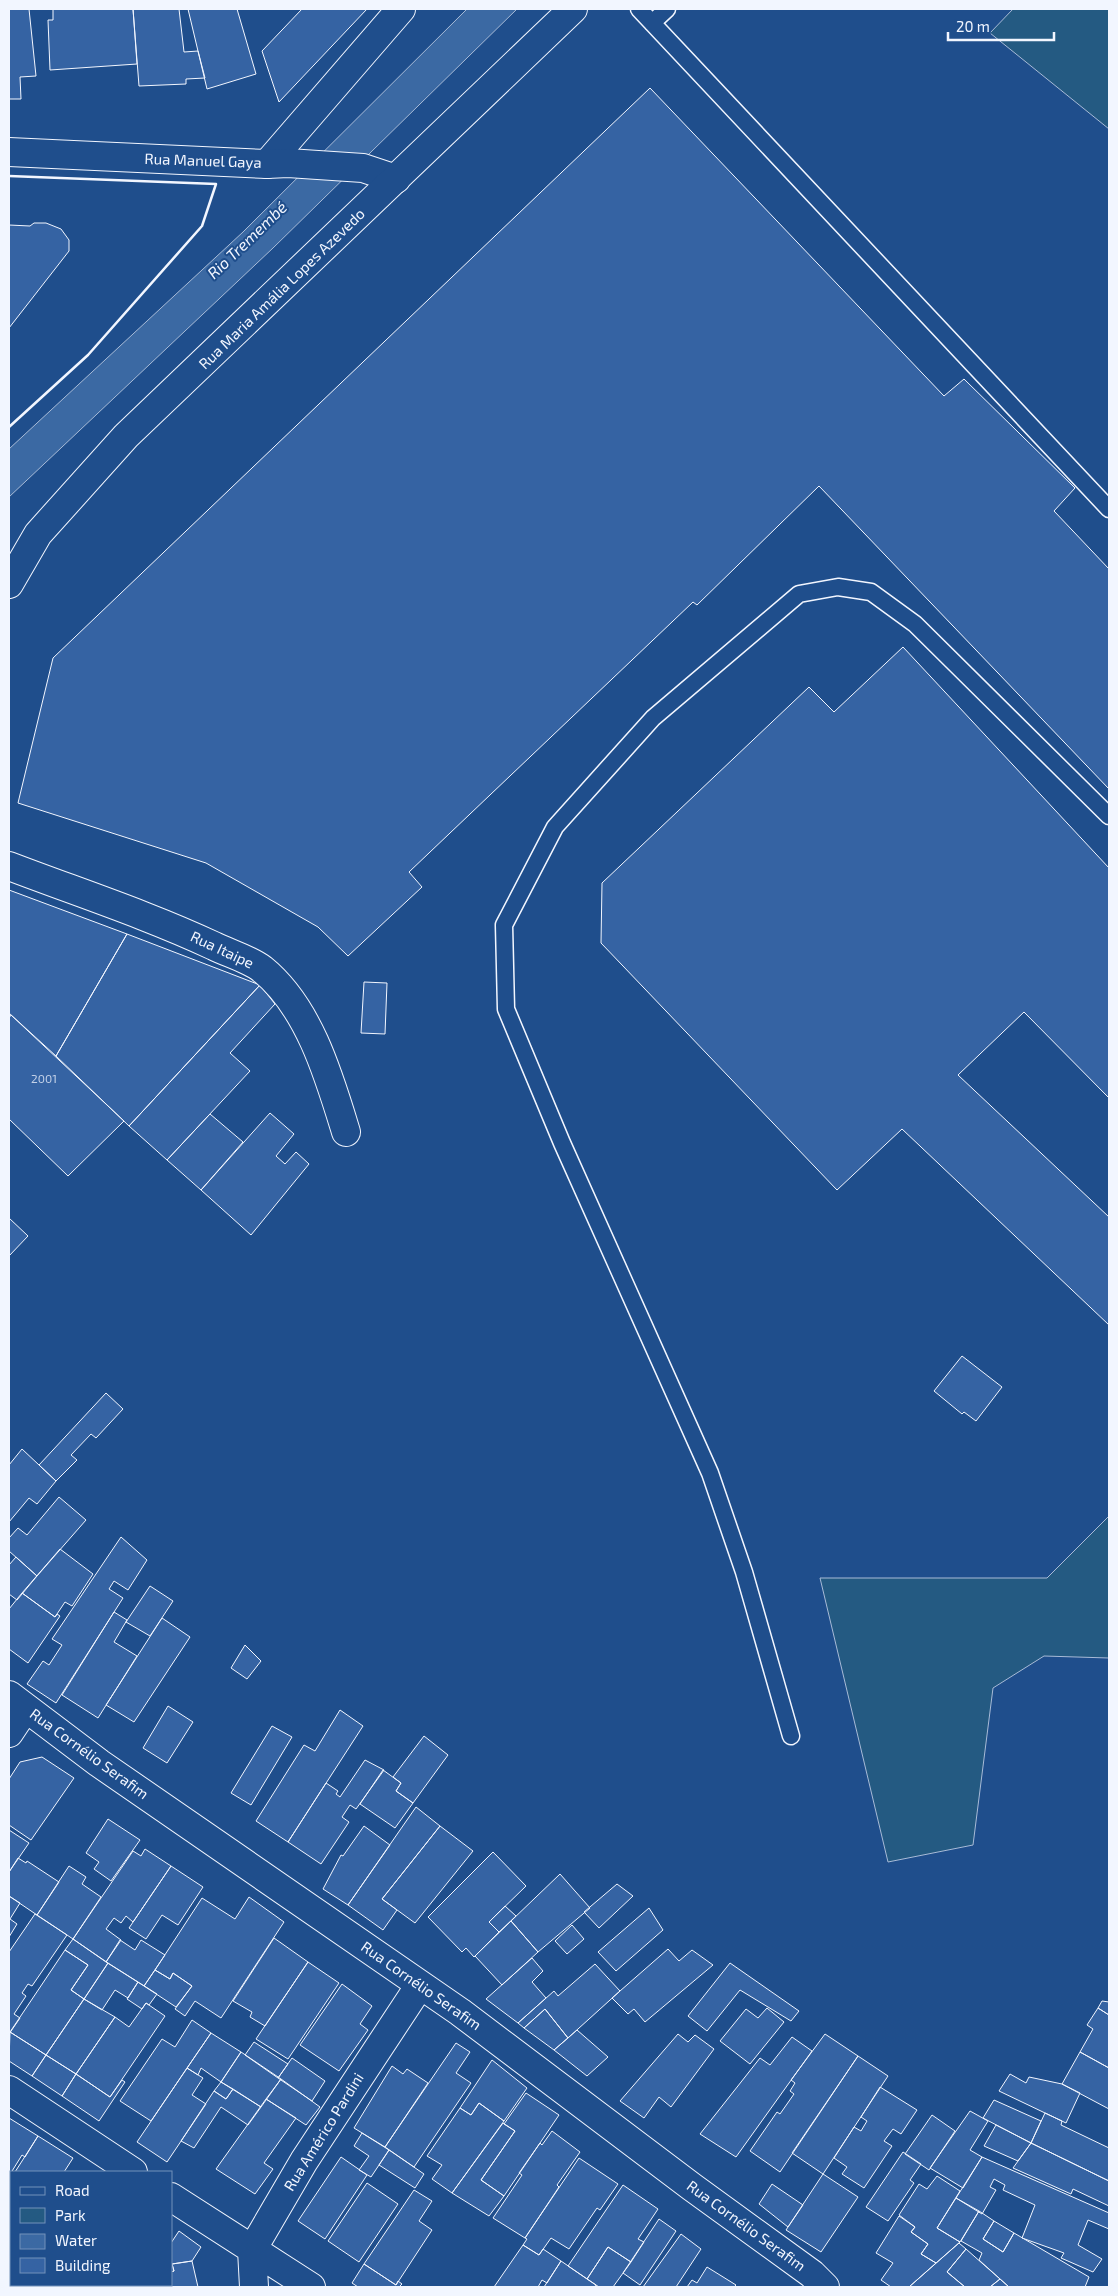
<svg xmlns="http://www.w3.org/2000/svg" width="1118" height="2296" viewBox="0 0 1118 2296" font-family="'Exo 2',sans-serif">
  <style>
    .green { fill: #245a82; stroke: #a8bbd7 }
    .water { fill: #3b69a3; stroke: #a8bbd7 }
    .building { fill: #3563a3; stroke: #f2f6ff }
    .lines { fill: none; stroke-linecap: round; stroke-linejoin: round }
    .service-casing { stroke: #f2f6ff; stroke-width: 19 }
    .minor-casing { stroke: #f2f6ff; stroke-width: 30 }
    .tertiary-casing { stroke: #f2f6ff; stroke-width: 30 }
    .secondary-casing { stroke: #f2f6ff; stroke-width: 30 }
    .service { stroke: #1f4e8c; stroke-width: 16 }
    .minor { stroke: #1f4e8c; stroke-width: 28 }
    .tertiary { stroke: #1f4e8c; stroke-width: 28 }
    .secondary { stroke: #1f4e8c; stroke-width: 28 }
    .wall { stroke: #f2f6ff; stroke-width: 2.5 }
    .labels { text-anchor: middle; stroke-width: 4; stroke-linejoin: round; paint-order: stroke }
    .number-label { font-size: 12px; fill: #c3d1e8 }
    .street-label { font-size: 15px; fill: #f2f6ff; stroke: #1f4e8c }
    .water-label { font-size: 16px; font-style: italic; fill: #f2f6ff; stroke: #1f4e8c }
  </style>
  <rect width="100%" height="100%" fill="#1f4e8c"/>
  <path class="green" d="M1013,9h96v120l-119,-96z
    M1109,1516v142l-65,-2 -51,32 -20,157 -85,17 -68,-284h227z"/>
  <path class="water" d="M467,9h50l-244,239 -264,249v-48l234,-217z"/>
  <path class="building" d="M9,9h20l7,67 -16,1 1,22h-12z
    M53,9h80l4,55 -87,6 -2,-50h5z
    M133,9h46l5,43 14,-1 7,27 -19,1v5l-47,2z
    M188,9h49l19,65 -49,15z
    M302,9h65l-88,93 -17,-51z
    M650,88l294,308 20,-17 111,109 -21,23 55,58v220l-290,-303 -122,119 -4,-3 -284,270 13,15 -74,69 -30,-29 -112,-64 -188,-60 35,-145z
    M34,223h12l15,6 8,11v11l-60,77v-103l21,1z
    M903,647l206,221v230l-85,-86 -66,63 151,142v108l-207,-196 -65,61 -236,-247 1,-60 207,-196 25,25z
    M9,890l118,44 -71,122 -47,-43z
    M127,934l133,51 -131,141 -73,-70z
    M364,982l23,1 -2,51 -24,-1z
    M260,985l15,19 -45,49 20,18 -83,89 -38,-34z
    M11,1015l113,106 -56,55 -59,-57v-101z
    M270,1113l24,21 -18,22 9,8 11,-12 13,12 -58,71 -50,-45z
    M210,1114l33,28 -42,48 -34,-30z
    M9,1218l19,18 -19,20z
    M962,1356l40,31 -26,34 -12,-9 -2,2 -28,-23z
    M106,1393l17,16 -27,29 -5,-4 -20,21 6,5 -21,21 -17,-16z
    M22,1449l34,32 -19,23 -8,-6 -20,24v-57z
    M59,1497l27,23 -49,56 -28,-25v-13l9,-10 9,7z
    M121,1537l26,23 -19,30 -14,-9 -5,8 14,9 -67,105 -29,-19 16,-23 6,4 13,-20 -10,-6z
    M60,1549l33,25 -21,32 -7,-4 -10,15 -33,-24z
    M16,1557l21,19 -20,24 -8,-6v-29z
    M150,1586l23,15 -23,35 -24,-14z
    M22,1593l33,24 2,-3 3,2 -32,47 -19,-14v-40z
    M114,1612l13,8 -13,22 23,14 -39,62 -36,-23z
    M162,1618l28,19 -56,85 -28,-17z
    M245,1645l16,16 -14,18 -16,-11z
    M168,1706l25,16 -26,41 -24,-15z
    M340,1710l23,16 -75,116 -32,-21 48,-76 11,6z
    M272,1726l20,11 -41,68 -20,-12z
    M424,1736l24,19 -35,48 -17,-12 5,-8 -8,-6z
    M42,1757l32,21 -43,62 -22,-15v-46l11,-17z
    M365,1760l19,10 -28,39 -6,-4 -8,12 7,5 -28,42 -33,-22 38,-59 12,8 -2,3 4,3z
    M383,1770l18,13 -5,8 17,12 -18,25 -35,-24z
    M416,1807l24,19 -58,73 15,11 -14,20 -35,-25z
    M108,1819l32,21 -29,41 -17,-12 5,-7 -13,-9z
    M364,1826l26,19 -42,60 -25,-16 18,-34 2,1z
    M440,1826l33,25 -58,72 -33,-24z
    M9,1830l20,13 -20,29z
    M145,1849l26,17 -38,56 -7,-6 -5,7 -7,-5 -8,11 15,11 -15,22 -33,-23 60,-88 8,5z
    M493,1852l33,34 -37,36 10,10 -25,25 -8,-9 -4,4 -34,-35z
    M18,1858l8,5 1,-2 32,21 -22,33 -28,-19v-24z
    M69,1866l17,11 -4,7 19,13 -28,42 -36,-24z
    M171,1866l32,21 -25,38 -16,-10 -16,24 -17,-11z
    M560,1874l30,34 -52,44 -27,-31z
    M617,1884l16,12 -34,32 -15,-16z
    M9,1896l11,7 -10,16 7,5 -8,13z
    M249,1897l35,25 -63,96 -26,-17 -10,15 -10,-7 17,-23 -19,-13 -3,6 -15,-9 47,-72 33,21z
    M505,1906l11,10 -17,16 -10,-10z
    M649,1908l14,22 -47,41 -18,-19z
    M35,1914l32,21 -35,51 -4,-2 -6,9 4,3 -12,18 6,4 -11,16v-82z
    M511,1921l27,31 -36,33 -27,-29z
    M572,1925l12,14 -17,15 -12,-13z
    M274,1938l34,24 -43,64 -15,-9 2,-5 -19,-11z
    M73,1939l35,24 -24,36 -13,-9 17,-25 -23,-15z
    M120,1940l15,10 6,-10 24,15 -21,31 -38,-24z
    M668,1949l11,12 13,-11 21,15 -68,57 -11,-13 -6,5 -16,-16z
    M65,1950l23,15 -17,25 13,9 -38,56 -36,-23z
    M532,1958l11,13 -11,11 14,16 -28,25 -32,-24z
    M308,1962l31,21 -51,76 -32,-20z
    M108,1963l30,19 -10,16 -13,-8 -13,20 -18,-11z
    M730,1963l69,48 -8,10 -51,-31 -33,41 -19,-15z
    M595,1964l25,27 -52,47 -23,-29 -21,19 -6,-5 36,-32 4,5z
    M155,1970l15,9 3,-6 19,13 -16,21 -32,-21z
    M138,1982l19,12 -8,11 -3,-2 -4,6 -15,-10z
    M342,1984l30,22 -12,18 8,6 -29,41 -39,-26z
    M84,1999l31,18 -39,57 -30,-19z
    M1102,2001l7,1v13l-11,-7z
    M146,2003l19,13 -55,81 -34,-23 39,-57 14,10z
    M767,2008l17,14 -34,42 -30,-23 26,-32 12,9z
    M1098,2008l11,7v53l-29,-16 13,-23 -6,-4z
    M545,2009l23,29 -14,12 -30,-22z
    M192,2020l19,13 -60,88 -31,-20 42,-62 13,8z
    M577,2030l31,27 -21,19 -33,-26z
    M10,2032l36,23 -14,21 -23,-15z
    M211,2033l30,19 -20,30 -20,-14 -3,7 -11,-7z
    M678,2034l10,8 7,-7 19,14 -43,58 -12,-10 -15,21 -24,-17z
    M825,2034l33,22 -78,116 -30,-21 27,-39 3,2 14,-20 -4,-3 5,-8 -4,-3z
    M792,2037l20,14 -76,106 -36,-23 60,-76 10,7z
    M254,2042l34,22 -10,14 -33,-23z
    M456,2043l14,9 -14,21 15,10 -57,84 -29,-20z
    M241,2052l40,27 -20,28 -40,-25z
    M1080,2052l29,16v41l-47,-25z
    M46,2055l30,19 -14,22 -30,-20z
    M858,2056l30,20 -65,98 -31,-21z
    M292,2058l33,23 -13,20 -34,-23z
    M492,2060l35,28 -23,33 -25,-18 -8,12 -11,-7z
    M392,2066l11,8 4,-5 21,14 -43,64 -31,-19z
    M187,2068l16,10 -11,17 14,9 -39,58 -30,-20z
    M76,2074l34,23 12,-17 3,2 -26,39 -37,-25z
    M1010,2074l16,9 3,-6 33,7 18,9 -14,30 -67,-32z
    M281,2079l39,28 -14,18 -40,-26z
    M221,2082l12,7 -7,10 -12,-8z
    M880,2087l37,23 -16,24 -8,-5 -9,12 8,5 -28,42 -22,-14 5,-7 -13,-9 20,-31 7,4 6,-10 -6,-4z
    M233,2089l28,18 -13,18 -27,-18 -27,41 -13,-7 33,-50 12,8z
    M526,2093l33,22 -55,81 -23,-16 34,-49 -11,-7z
    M266,2099l30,19 -32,45 9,6 -18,25 -39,-25z
    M994,2100l47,21 -10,22 -48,-25z
    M479,2103l25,18 -52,72 -20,-14 10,-14 -15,-9 33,-48 11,7z
    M970,2111l18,10 -18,29 12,7 -19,31 -33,-20z
    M1045,2113l17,8 -1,4 48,23v33l-78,-38z
    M932,2115l23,16 -26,39 -24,-16z
    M9,2118l29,18 -13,21 -3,-2 -13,21z
    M503,2123l12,8 -34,49 23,16 -15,20 -37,-23z
    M996,2125l35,18 -13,18 -34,-15z
    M552,2131l28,21 -23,33 2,2 -34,51 -32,-20 29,-43 -3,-2 21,-30 2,2z
    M362,2133l27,17 -18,27 -12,-7 10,-14 -15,-10z
    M38,2136l35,22 -9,14h-49z
    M1031,2143l78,38v25l-36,-17 -2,5 -58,-26z
    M389,2150l35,24 -9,14 -36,-23z
    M903,2152l18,12 -11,16 4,3 -26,38 -22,-14z
    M341,2157l26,18 -42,64 -27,-18z
    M982,2157l127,56v16l-21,-9 -10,25 24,14 -9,13 -32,-14 3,-5 -42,-15 13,-33 -32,-15 2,-5 -11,-6 -4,8 6,3 -14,24 -26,-16z
    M579,2158l39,26 -18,26 -3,-2 -28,41 -18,-11 -12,17 -16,-10 4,-6 -2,-1z
    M823,2174l35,23 -37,55 -35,-22z
    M937,2176l23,15 -23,37 23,14 -24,21 -15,-9 7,-10 -17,-12 4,-5 -16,-12 20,-31 8,5z
    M11,2178v59l-2,-2v-53z
    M367,2183l31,21 -39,58 -31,-21z
    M772,2184l31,21 -15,22 -29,-23z
    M623,2185l35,24 -20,30 6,3 -13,20 -23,-15 -21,32 -19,-13z
    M414,2190l18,11 -13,20 13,9 -36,55 -32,-21z
    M956,2198l23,13 -19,31 -23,-14z
    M979,2211l15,10 -11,18 20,13 11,-19 75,44 -4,10h-76l-30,-27 3,-7 -21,-12z
    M899,2216l16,11 -4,5 17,12 -7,10 15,9 -27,24h-18l-10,-7 12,-17 -17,-10z
    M659,2219l17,12 -36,54 -17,-12z
    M994,2221l20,12 -11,19 -20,-13z
    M179,2231l22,16 -9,14 -20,3 2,7 -3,1v-29z
    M681,2234l20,15 -25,38h-33z
    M959,2243l7,6 -19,23 18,15h-56z
    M523,2245l16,10 4,-6 18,12 -14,22 -5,-3 -4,7h-44z
    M608,2247l23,15 -18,25h-14l-12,-8z
    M966,2249l34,30 -10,8h-25l-18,-15z
    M192,2261l6,26h-44l17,-2v-13l3,-1 -2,-7z
    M561,2261l35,24 -1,2h-51z
    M364,2264l32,21 2,-4 4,3 -3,3h-41l-6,-4z
    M707,2267l29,18 -2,2h-47l5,-7 5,3z
    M1000,2279l9,8h-19z
    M40,2285h23l4,2h-29z
    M92,2285h51l-2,2h-50z"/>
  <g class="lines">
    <defs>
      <path id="service" d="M639,9l470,500
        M652,23l15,-14
        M791,1736l-47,-164 -34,-99 -148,-330 -56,-134 -2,-84 51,-98 98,-109 146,-124 39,-7 33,5 44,32 194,192"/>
      <path id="minor" d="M267,164l134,-155
        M9,866c68,26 139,49 205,80 14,7 35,13 48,23 47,38 67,107 84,163
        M9,1695l90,68 361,249 232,175 120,87 13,13
        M9,1733l16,-24
        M9,2090l124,82
        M171,2197l140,90
        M254,2287l-2,-37 52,-89 116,-176"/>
      <path id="tertiary" d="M9,152l258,12 21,-1 75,5 33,11"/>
      <path id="secondary" d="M9,584l29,-50 88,-98 447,-427"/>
    </defs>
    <use href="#service" class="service-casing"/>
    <use href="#minor" class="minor-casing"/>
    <use href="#tertiary" class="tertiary-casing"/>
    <use href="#secondary" class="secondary-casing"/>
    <use href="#service" class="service"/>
    <use href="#minor" class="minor"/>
    <use href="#tertiary" class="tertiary"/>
    <use href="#secondary" class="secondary"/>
    <path class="wall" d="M9,176l207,8 -14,42 -114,129 -79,72"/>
  </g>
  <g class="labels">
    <g class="number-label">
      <text x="44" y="1083">2001</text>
    </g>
    <g class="street-label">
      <text transform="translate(203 161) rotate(2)" y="5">Rua Manuel Gaya</text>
      <text transform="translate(282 289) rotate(-44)" y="5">Rua Maria Amália Lopes Azevedo</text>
      <text transform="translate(222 950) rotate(25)" y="5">Rua Itaipe</text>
      <text transform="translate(89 1754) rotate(36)" y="5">Rua Cornélio Serafim</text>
      <text transform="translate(421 1986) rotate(35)" y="5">Rua Cornélio Serafim</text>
      <text transform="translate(324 2132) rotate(-58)" y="5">Rua Américo Pardini</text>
      <text transform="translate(746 2226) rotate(36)" y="5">Rua Cornélio Serafim</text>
    </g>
    <g class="water-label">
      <text transform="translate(247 240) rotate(-44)" y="6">Rio Tremembé</text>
    </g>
  </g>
  <rect width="1118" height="2296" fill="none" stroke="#f2f6ff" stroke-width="20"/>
  <rect x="10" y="2171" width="162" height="115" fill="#1f4e8c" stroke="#7391ba"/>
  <rect x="20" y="2187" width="25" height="8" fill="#1f4e8c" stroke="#7391ba"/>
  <text x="55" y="2196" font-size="15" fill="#f2f6ff">Road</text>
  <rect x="20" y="2208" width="25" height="15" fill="#245a82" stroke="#7391ba"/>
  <text x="55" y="2221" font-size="15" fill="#f2f6ff">Park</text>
  <rect x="20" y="2234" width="25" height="15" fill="#3b69a3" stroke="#7391ba"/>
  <text x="55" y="2246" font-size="15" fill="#f2f6ff">Water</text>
  <rect x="20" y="2258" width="25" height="15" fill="#3563a3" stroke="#7391ba"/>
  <text x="55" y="2271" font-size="15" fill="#f2f6ff">Building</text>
  <path d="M948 32v8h106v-8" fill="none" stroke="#f2f6ff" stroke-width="2.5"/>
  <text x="956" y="32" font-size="15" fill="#f2f6ff" stroke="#1f4e8c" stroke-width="4" paint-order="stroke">20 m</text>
</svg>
